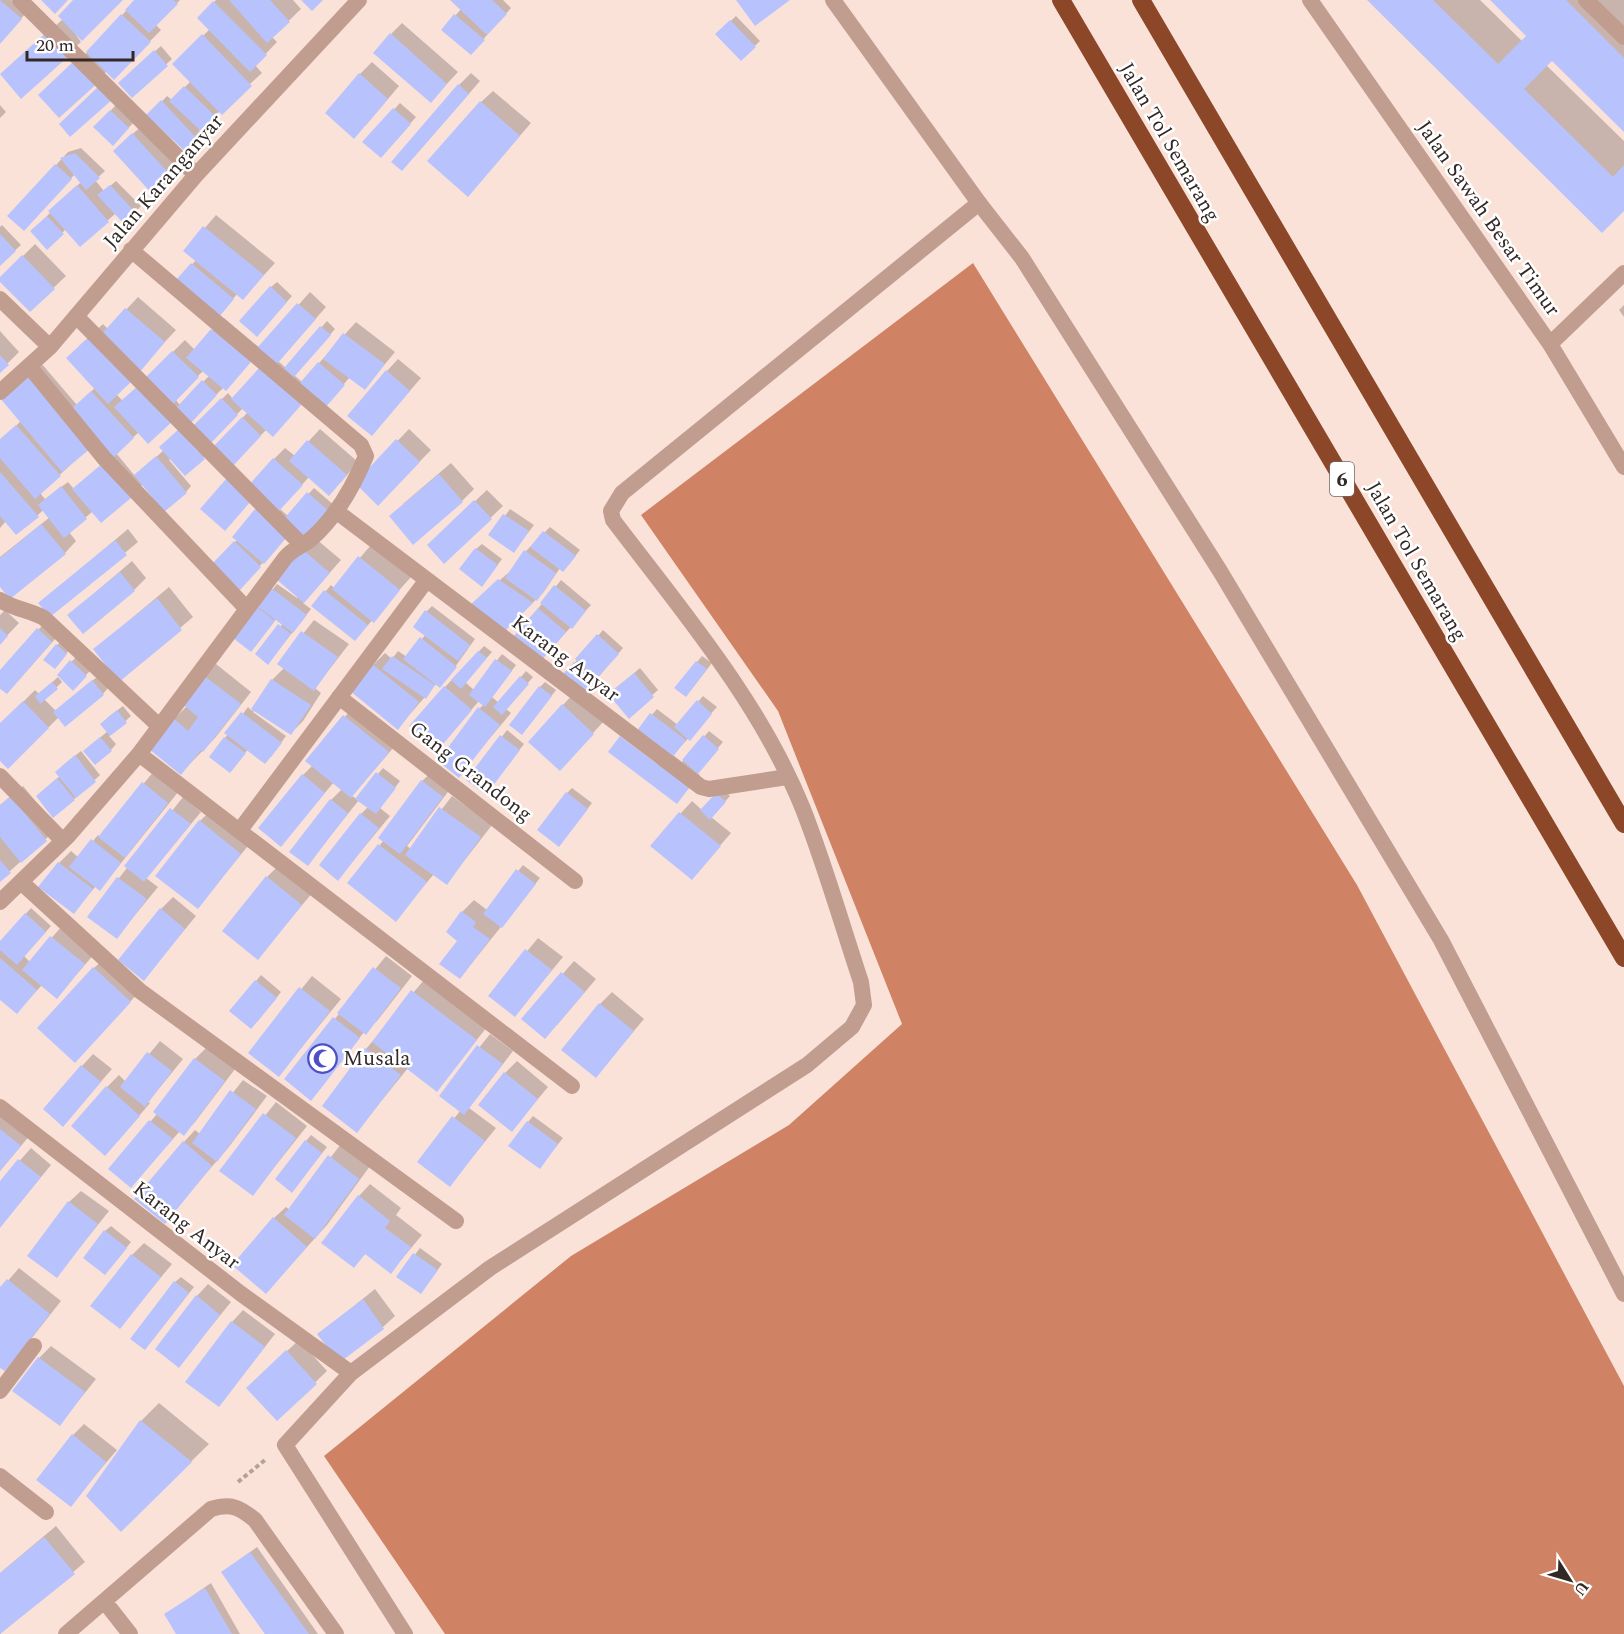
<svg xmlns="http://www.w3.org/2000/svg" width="1624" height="1634" viewBox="0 0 1624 1634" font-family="Spectral,serif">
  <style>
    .water { fill: #cf8364 }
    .shadow { fill: #0003; fill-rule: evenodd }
    .building { fill: #b8c3fd }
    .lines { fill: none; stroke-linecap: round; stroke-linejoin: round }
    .path { stroke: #b4a19a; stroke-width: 4; stroke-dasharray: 4.5 3; stroke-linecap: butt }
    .service { stroke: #c19d8f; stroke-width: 16 }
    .minor { stroke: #c19d8f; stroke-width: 16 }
    .motorway { stroke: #8c4628; stroke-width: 18 }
    .labels { text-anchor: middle; stroke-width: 5; stroke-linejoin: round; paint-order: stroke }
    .shield { fill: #fff; stroke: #706967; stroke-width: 1.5 }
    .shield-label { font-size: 20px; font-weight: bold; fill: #322926 }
    .street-label { font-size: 21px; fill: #322926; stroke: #fff }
    .poi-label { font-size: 21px; fill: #322926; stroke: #fff; text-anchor: start }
  </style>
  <rect width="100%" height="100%" fill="#fae2d9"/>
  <path class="water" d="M973,263l384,622 267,501v248h-1179l-121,-178 247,-200 218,-131 113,-101 -124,-313 -137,-196z"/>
  <path class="shadow" d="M0,0h11l15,13 -26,29z
    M75,0h46l-45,35 5,7 -12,11 -56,10 50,-44z
    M136,0h44l-24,25 5,5 -47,48 -7,-7 -8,8 -47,4 38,-33z
    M216,0h77l8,9 -29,28 5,5 -22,23 7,8 -63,57 6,6 -5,6 -51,-27 18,-19 5,4 19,-19 -17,-17 36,-35 -11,-11z
    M452,0h51l8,8 -40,45 -28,-23 18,-21z
    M1370,0h110l42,41 6,-5 -36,-36h132v130l-72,-71 -6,6 78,76v68z
    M736,16l24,25 -19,18 -24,-25z
    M402,23l56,49 -27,29 -40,-67z
    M161,46l11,13 -40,37 -6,-19z
    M372,62l27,24 -33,39 -6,-51z
    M471,73l9,8 -67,77 46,-73z
    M493,91l38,32 -52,60 2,-81z
    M400,103l16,14 -30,34 -22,-9z
    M0,105l6,7 -6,6z
    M116,105l18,17 -21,22 -18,-17z
    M145,123l39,43 -29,29 -28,-56z
    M81,148l24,23 -10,9 9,11 12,-10 25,25 -16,17 -9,-10 -36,32 -14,-16 -19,19 -15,-17 49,-49 -6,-8 -40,44 -26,-2 59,-64z
    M216,215l59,48 -32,35 -6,-4 -12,15 -47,-29 18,-20 -11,-9z
    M2,225l19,20 -21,19v-37z
    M35,244l31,32 -36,34 -30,-31z
    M277,282l15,14 -30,33 9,-42z
    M310,292l16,15 -48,54 8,7 41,-47 8,8 -41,46 8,7 54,-60 39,30 -30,36 -15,-11 -20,23 -19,-7 -44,36 -35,36 -18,-17 34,-36 -5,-4 -33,34 -16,-15 34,-34 5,6 28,-31v-18l-70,70 -10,-9 -42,21 -23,21 19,23 29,-26 45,2 -24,22 -14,-16 -2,2 22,26 -5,6 -43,-8 -13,13 -37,14 -24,21 7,9 -11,12 -65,32v-28l50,-40 -6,-8 -7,7 -31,5 -6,7v-87l21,-20 20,-58 36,42 18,-17 -16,-42 24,-22 5,5 30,-32 38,33 -60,64 7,7 62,-61 10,10 29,-32 36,30zM204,370l6,5 -30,30 -5,-6zM90,447l21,9 -37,33 -6,-7 -23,17 -5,-6z
    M1624,305v12l-5,-7z
    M0,331l19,21 -19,19z
    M398,359l23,19 -38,44 4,-51z
    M320,429l38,33 -17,20 -32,-5 -29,32 8,7 26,-28 21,18 -42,23 -53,59 -26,-24 23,-24 19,-29 18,-52 11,-11 10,8z
    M409,429l22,21 -53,54 -21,-21z
    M451,463l23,26 -12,12 -59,3z
    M487,490l16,16 -59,56 -3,-29z
    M510,509l24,16 -20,26 -23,-16z
    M550,527l30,23 -12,15 -8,3 -17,25 -40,38 -21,-36 31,-26 13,-18z
    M128,529l10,13 -88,73 -10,-12z
    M315,538l26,22 -38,43 8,6 -38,48 9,-34 -6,-4 -20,25 2,-36 19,-24 20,14 1,-2 -20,-17z
    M482,544l20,15 -15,20 -11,-30z
    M371,545l40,32 -51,57 -47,-28 18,-21 3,3z
    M132,561l14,17 -12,12 -65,25z
    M561,580l30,25 -44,48 -32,-16z
    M169,587l24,30 -74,63 -24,-31z
    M432,606l43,33 -30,42 -8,2 -39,45 -25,-63 12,-12 7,6 6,-8 9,6 19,-23 1,-23z
    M5,610l14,13 -19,20v-28z
    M49,618l14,12 -45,51 -18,6v-15z
    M314,620l35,24 -34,44 6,5 -18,28 -12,12 -36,-23 -2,2 33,24 -15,21 -23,-8 -12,16 -11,-27 23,-31 4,4 20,-31 12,-12 -5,-4z
    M603,630l20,18 -38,45 -21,-18z
    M63,640l8,8 -11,13 -3,-16z
    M484,646l8,6 -27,30 9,8 28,-36 14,11 -24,32 7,6 27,-32 7,6 -27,32 5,4 -53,63 22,-68 4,-4 -5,-3 -41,47 7,-61z
    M77,656l14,14 -18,18 -14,-13z
    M702,656l10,7 -21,27 6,-28z
    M216,664l35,28 -36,46 -34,35 -7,-54 13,-13 18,-30z
    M640,668l18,22 -29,26 -14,-27z
    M98,676l10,12 -5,6 -44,23 -51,50 -8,-9v-33l35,-35 4,4 19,-17 4,5 -18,17 12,12z
    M545,682l11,8 -29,38 13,-41z
    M574,693l30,28 -33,36 -8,-52z
    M703,696l14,11 -44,48 9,7 27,-31 14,11 -26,31 3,2 -23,27 -38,-72 18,-21 21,16z
    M356,704l44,36 -48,56 5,3 26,-31 17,13 -20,27 10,8 -52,63 23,-65 7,-7 -9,-7 -51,64 23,-64 11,-11 -8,-7 -53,63 22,-70 10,-10 -6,-4z
    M123,706l8,10 -22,20 7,8 -5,6 -20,-5 17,-14 -1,-13z
    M507,730l17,14 -33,43 -22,-7z
    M81,751l19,24 -26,24 -31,-8 17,-15 2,-10z
    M434,770l20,14 -47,62 4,3 41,-53 40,29 -45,58 -13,-9 -39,46 -46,-37 35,-43 38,-59z
    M154,771l25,20 -74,92 -9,3 -22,26 -15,-49 12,-12 8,7 19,-23 2,2z
    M23,786l35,42 -58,52v-75z
    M572,788l20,15 -28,36 3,-46z
    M722,788l8,8 -19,21 20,16 -39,45 -40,-33 40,-44 10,9z
    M183,797l18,15 -55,66 12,9 -41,50 -28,-21z
    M212,809l40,32 -54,66 2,-86z
    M279,865l34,27 -55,66 9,-81z
    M523,865l17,13 -80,100 2,-66 12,-12 13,10z
    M173,897l23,19 -52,63 17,-70z
    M31,908l20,18 -27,30 6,6 33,-37 33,27 -39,45 -15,-12 -25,27 -17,-14v-56z
    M538,938l25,19 -48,58 -25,-19z
    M386,956l26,20 -35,45 -13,11 -47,61 -31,-14z
    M106,957l36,32 -56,60 8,-81z
    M574,961l22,18 -39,46 -33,-7z
    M261,975l20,17 -24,30 -25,-12z
    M312,976l29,23 -62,76 -29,-23z
    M424,980l63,47 -50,63 -29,-22 -51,63 9,-82z
    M612,992l32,27 -48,57 4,-72z
    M490,1034l23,17 -44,57 27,20 -46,57 -30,-23 40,-51 -19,-15z
    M160,1041l23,18 -35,43 2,1 -33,39 -10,-55 12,-12 7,7z
    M207,1047l28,22 -40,53 -12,12 -3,-3 -49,55 -21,-17 47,-55 38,-55z
    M93,1054l19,15 -49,56 19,-59z
    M517,1061l31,26 -36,43 -7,-57z
    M243,1080l24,16 -39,52 -64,74 20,-80 11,-12 5,4z
    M276,1102l31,24 -54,68 -32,-24z
    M0,1115l31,19 -31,37z
    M533,1116l30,22 -23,29 -12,-45z
    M311,1135l16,12 -30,38 9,-44z
    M341,1144l29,22 -43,59 -50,55 -3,-62 12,-11 4,3z
    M31,1148l20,17 -51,62v-44z
    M370,1184l31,24 -5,7 26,20 -31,37 -25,-19 -12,13 5,-70z
    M81,1191l28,20 -52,65 12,-74z
    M111,1226l20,16 -21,26 -5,-37z
    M144,1243l28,21 -52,63 12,-72z
    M420,1248l22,16 -21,28 -23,-15z
    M19,1268l42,33 -45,57 -16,8v-76z
    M181,1277l13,10 -44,56 25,-61z
    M208,1284l23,18 -52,64 18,-70z
    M375,1289l20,27 -12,11 -64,7z
    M243,1310l32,24 -56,71 13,-83z
    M299,1340l28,31 -50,48 -17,-43z
    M51,1346l45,33 -36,45 -21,-66z
    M159,1403l50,41 -88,86 -33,-34 53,-75z
    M84,1424l33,26 -47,55 3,-70z
    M56,1526l29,36 -85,72v-61z
    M257,1547l61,87h-53l-42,-62z
    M211,1583l29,51h-63l-11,-20z"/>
  <path class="building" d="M0,0l22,19 -22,25z
    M41,0h27l-13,14z
    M73,0h50l-41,41 -24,-25z
    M134,0h39l5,4 -29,29 -24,-23z
    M229,0h41l20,22 -23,21z
    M301,0h22l-11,11z
    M450,0h42l15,14 -20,21z
    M736,0h54l-35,26z
    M1367,0h66l65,64 28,-28 -36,-36h76l58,58v74l-72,-71 -28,28 89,88 11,-12v46l-22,22z
    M213,1l54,54 -17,17 -53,-54z
    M121,14l30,28 -37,38 -28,-28z
    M454,14l31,26 -14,15 -30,-25z
    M730,20l26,27 -15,14 -26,-27z
    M49,30l21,25 -49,44 -21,-25z
    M390,33l57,51 -16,19 -58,-50z
    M202,34l50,52 -30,29 -50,-51z
    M154,50l14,16 -36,32 -14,-15z
    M76,59l24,22 -41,37 -21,-23z
    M359,73l29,26 -34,40 -29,-26z
    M458,84l11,10 -67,77 -11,-9z
    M100,85l13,14 -43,38 -11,-13z
    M184,86l31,30 -14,15 -32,-30z
    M161,100l40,43 -14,10 -41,-38z
    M480,101l40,35 -52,61 -41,-36z
    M393,108l18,16 -30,34 -19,-16z
    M110,110l19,18 -16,18 -20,-19z
    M132,133l42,46 -19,18 -42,-46z
    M75,153l25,25 -14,12 -26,-32z
    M55,164l17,15 -48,52 -17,-15z
    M77,185l32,37 -29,25 -32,-36z
    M110,185l26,28 -11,12 -28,-30z
    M47,216l17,18 -17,16 -17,-19z
    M203,226l61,49 -21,25 -60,-49z
    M0,234l16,17 -16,15z
    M22,255l33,34 -25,23 -30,-30v-5z
    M191,263l43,36 -15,18 -43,-37z
    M270,286l17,16 -30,35 -18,-16z
    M297,303l19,16 -40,46 -19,-17z
    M125,308l40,34 -26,31 -40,-36z
    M320,326l11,9 -37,42 -10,-9z
    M211,329l40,33 -25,29 -40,-33z
    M343,333l42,31 -20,26 -42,-31z
    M91,335l42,45 -25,24 -42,-46z
    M172,351l27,26 -28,29 -27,-27z
    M0,355l9,10 -9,8z
    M318,362l27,23 -20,23 -26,-24z
    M260,367l42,37 -29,33 -42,-38z
    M386,370l24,21 -38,45 -25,-20z
    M29,374l62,74 -29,24 -62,-74z
    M202,380l15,15 -26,28 -15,-15z
    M139,385l34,36 -25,23 -34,-37z
    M91,391l43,47 -22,21 -44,-47z
    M221,398l17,17 -28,29 -18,-17z
    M242,417l19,19 -29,31 -20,-19z
    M16,425l45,51 -26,23 -35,-41v-19z
    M179,429l26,30 -20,17 -26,-29z
    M396,439l24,23 -42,44 -23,-23z
    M307,440l40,35 -18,21 -40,-35z
    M156,456l31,37 -23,19 -30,-37z
    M273,458l30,27 -25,27 -30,-26z
    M103,463l28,35 -30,25 -29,-34z
    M0,472l39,45 -23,18 -16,-19z
    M439,474l24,28 -50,43 -24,-29z
    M226,479l25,22 -26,30 -25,-22z
    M61,486l26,33 -23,19 -26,-33z
    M307,492l24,21 -25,29 -24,-21z
    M474,500l18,19 -48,45 -17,-19z
    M255,509l32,28 -23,27 -32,-27z
    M503,514l26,17 -15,22 -26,-18z
    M41,524l25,30 -56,45 -10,-12v-29z
    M543,531l33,25 -13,16 -33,-25z
    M115,540l12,15 -77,62 -12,-14z
    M234,541l27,26 -21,23 -28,-26z
    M475,548l23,17 -16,22 -23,-18z
    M302,549l28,24 -26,30 -28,-24z
    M524,550l32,23 -19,28 -32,-23z
    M358,556l42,34 -26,33 -42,-34z
    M120,572l15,19 -52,43 -16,-19z
    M498,579l35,24 -30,30 -35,-26z
    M554,585l32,26 -14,18 -32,-26z
    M271,588l36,27 -14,18 -36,-27z
    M324,590l44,35 -13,16 -44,-35z
    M157,598l25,32 -63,52 -26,-33z
    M257,607l18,14 -24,31 -18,-14z
    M538,608l28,24 -25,29 -28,-24z
    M425,610l45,35 -12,16 -45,-34z
    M278,624l13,10 -23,31 -13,-11z
    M0,628l8,8 -8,9z
    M37,628l15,14 -45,52 -7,-5v-19z
    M301,631l37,26 -24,34 -37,-27z
    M597,634l22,20 -22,24 -22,-19z
    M420,637l37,30 -17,21 -37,-29z
    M56,644l11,10 -12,15 -12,-9z
    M478,651l9,7 -26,31 -10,-9z
    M392,656l43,29 -9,14 -44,-30z
    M495,659l17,12 -27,36 -16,-12z
    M70,660l17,16 -14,15 -16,-16z
    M696,661l11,8 -21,28 -12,-9z
    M574,662l23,20 -12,13 -23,-20z
    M372,664l47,38 -21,28 -48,-39z
    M634,673l20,24 -25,22 -21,-25z
    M203,675l38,29 -38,48 -2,-2 -20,25 -32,-26 24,-31 15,13 10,-14 -17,-14z
    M520,676l9,8 -27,31 -9,-8z
    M271,679l40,26 -20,30 -40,-26z
    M92,680l12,15 -39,32 -12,-15z
    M52,682l6,7 -18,15 -5,-8z
    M444,686l28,24 -34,40 -29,-24z
    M539,686l13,10 -30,39 -13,-10z
    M697,700l15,14 -22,27 -16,-14z
    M23,701l26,27 -41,41 -8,-8v-38z
    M562,704l32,30 -34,37 -32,-29z
    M478,707l22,18 -41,53 -21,-17z
    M117,710l10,13 -17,13 -10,-12z
    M241,712l41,31 -17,21 -41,-31z
    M650,713l36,27 -14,18 -36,-26z
    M343,715l46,37 -38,46 -46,-37z
    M500,735l20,15 -34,45 -20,-15z
    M703,735l16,14 -21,25 -16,-14z
    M620,736l69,52 -12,16 -69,-52z
    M100,737l12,14 -17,14 -12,-14z
    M224,737l22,16 -16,20 -21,-16z
    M75,755l21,27 -20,16 -21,-26z
    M376,772l20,16 -20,26 -21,-15z
    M302,774l23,19 -44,54 -23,-19z
    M57,778l18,22 -22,18 -17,-22z
    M421,780l22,17 -43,57 -22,-16z
    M142,782l26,21 -43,55 -27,-21z
    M566,792l22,17 -29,38 -22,-17z
    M716,793l10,9 -16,18 -10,-10z
    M11,796l36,45 -26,22 -21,-26v-32z
    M330,799l18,14 -40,53 -19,-14z
    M439,807l42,30 -34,48 -42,-30z
    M170,808l21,16 -47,58 -20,-16z
    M679,812l42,34 -29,34 -42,-34z
    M360,813l19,15 -41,53 -19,-16z
    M199,820l42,34 -43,55 -43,-33z
    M91,839l30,24 -21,28 -31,-24z
    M378,844l49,38 -31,40 -49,-39z
    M0,860l11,13 -11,9z
    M58,862l35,27 -19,25 -36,-27z
    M516,869l20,15 -34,44 -19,-14z
    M266,876l36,29 -44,55 -36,-29z
    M117,877l30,22 -30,40 -30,-22z
    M160,908l25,21 -41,52 -26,-21z
    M461,911l15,11 -3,5 17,12 -30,40 -21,-15 18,-23 -11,-9z
    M25,913l21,19 -29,33 -17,-15v-9z
    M50,936l35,28 -28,35 -35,-29z
    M525,949l27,21 -37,47 -27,-21z
    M0,958l37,32 -20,24 -17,-14z
    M93,967l38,35 -56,61 -38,-35z
    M373,967l28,21 -35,47 -29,-22z
    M561,972l24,20 -40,47 -24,-20z
    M255,980l22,18 -26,31 -22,-18z
    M299,987l31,24 -51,66 -31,-24z
    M411,990l66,50 -40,52 -65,-50z
    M599,1003l35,28 -38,47 -35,-28z
    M333,1017l27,21 -49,63 -27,-22z
    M477,1045l26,19 -39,51 -25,-19z
    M365,1048l36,27 -44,58 -35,-27z
    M147,1052l25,19 -27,36 -25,-20z
    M194,1058l31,23 -41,55 -31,-24z
    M81,1065l20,17 -38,45 -20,-18z
    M504,1072l34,27 -26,33 -34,-27z
    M106,1086l34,30 -35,40 -34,-30z
    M230,1090l26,19 -39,53 -25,-19z
    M263,1113l33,25 -43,58 -34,-25z
    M452,1116l33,25 -35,46 -33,-25z
    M149,1120l24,19 -42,49 -23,-19z
    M527,1121l31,23 -18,25 -32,-23z
    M0,1129l21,17 -21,25z
    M305,1140l17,13 -30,40 -17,-14z
    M183,1141l29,25 -47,58 -31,-25z
    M328,1155l31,24 -44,60 -31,-24z
    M18,1159l23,18 -41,51v-47z
    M358,1195l32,26 -5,7 26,19 -20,27 -26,-20 -11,14 -33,-25z
    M68,1201l30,23 -41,54 -30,-22z
    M273,1217l34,30 -41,47 -34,-29z
    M104,1230l23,18 -22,27 -22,-17z
    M413,1253l25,17 -17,24 -25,-17z
    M131,1254l30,23 -41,52 -30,-23z
    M7,1279l43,35 -45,57 -5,-3v-81z
    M174,1281l15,12 -44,57 -15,-11z
    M196,1295l24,20 -41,53 -24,-19z
    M363,1299l21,30 -45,34 -22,-29z
    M231,1321l34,26 -46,60 -34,-25z
    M286,1350l31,34 -40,37 -31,-33z
    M38,1357l47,35 -25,34 -48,-35z
    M140,1420l52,42 -71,70 -35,-36z
    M72,1434l34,28 -35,45 -35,-27z
    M44,1537l31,37 -75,60v-61z
    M250,1552l33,46 26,36h-44l-26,-36 -18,-26z
    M205,1588l27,46h-56l-12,-20z"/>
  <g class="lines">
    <path class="path" d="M238,1482l27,-22"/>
    <path class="service" d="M1310,0l240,344 74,123
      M1586,0l38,37
      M979,203l43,55 198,313 221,369 183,354
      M1550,344l74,-71"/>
    <path class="minor" d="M20,0l176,175
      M0,299l50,48
      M76,316l225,228
      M29,366l75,92 142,150
      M0,392l50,-45 146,-172 163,-175
      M336,511l365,276 8,2 78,-12
      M0,600c14,9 29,10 44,18l115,108
      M339,697l236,184
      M139,754l433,332
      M0,776l63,65
      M240,830l186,-249
      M21,882l119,109 316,230
      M0,902l68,-66 71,-82 146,-196c9,-11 17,-11 26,-19 24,-21 43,-54 55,-83l-5,-11 -230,-195
      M0,1107l240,186 111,80
      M0,1391l34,-45
      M0,1476l46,36
      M105,1602l25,32
      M66,1634l145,-125c20,-6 28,-2 44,11l81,114
      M405,1634l-120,-189 66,-72 139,-105 317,-203 45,-38 12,-22 -3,-23c-19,-57 -36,-117 -58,-173 -43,-107 -121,-198 -190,-289l-2,-9 11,-18 357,-290 -146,-203"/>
    <path class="motorway" d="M1061,0l563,958
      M1141,0l483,824"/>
  </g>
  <defs>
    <symbol id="mosque-ring" viewBox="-11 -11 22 22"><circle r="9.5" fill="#fff" stroke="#4c4fc5" stroke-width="1.5"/><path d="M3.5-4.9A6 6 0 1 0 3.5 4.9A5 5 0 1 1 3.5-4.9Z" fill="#4c4fc5"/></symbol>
  </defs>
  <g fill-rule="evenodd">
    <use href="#mosque-ring" x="306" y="1042" width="33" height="33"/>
  </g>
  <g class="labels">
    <rect class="shield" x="1330" y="462" width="24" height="34" rx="4.5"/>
    <g class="shield-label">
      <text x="1342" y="486">6</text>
    </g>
    <g class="street-label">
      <text transform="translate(1170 142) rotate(60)" y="7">Jalan Tol Semarang</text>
      <text transform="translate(163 181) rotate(-49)" y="7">Jalan Karanganyar</text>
      <text transform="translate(1489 218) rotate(55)" y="7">Jalan Sawah Besar Timur</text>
      <text transform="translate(1417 561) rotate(60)" y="7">Jalan Tol Semarang</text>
      <text transform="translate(566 658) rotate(37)" y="7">Karang Anyar</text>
      <text transform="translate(471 771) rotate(38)" y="7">Gang Grandong</text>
      <text transform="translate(187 1225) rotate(38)" y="7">Karang Anyar</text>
    </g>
    <g class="poi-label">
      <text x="343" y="1065">Musala</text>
    </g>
  </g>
  <g transform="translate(1570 1580) rotate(127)" stroke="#ffffff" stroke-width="4.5" paint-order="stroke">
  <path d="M0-4.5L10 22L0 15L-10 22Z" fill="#322926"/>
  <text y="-9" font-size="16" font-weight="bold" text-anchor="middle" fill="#322926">U</text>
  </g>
  <path d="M27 51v9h106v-9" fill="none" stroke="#322926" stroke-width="3"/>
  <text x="36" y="51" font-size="18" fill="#322926" stroke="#ffffff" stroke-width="4.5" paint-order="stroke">20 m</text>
</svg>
